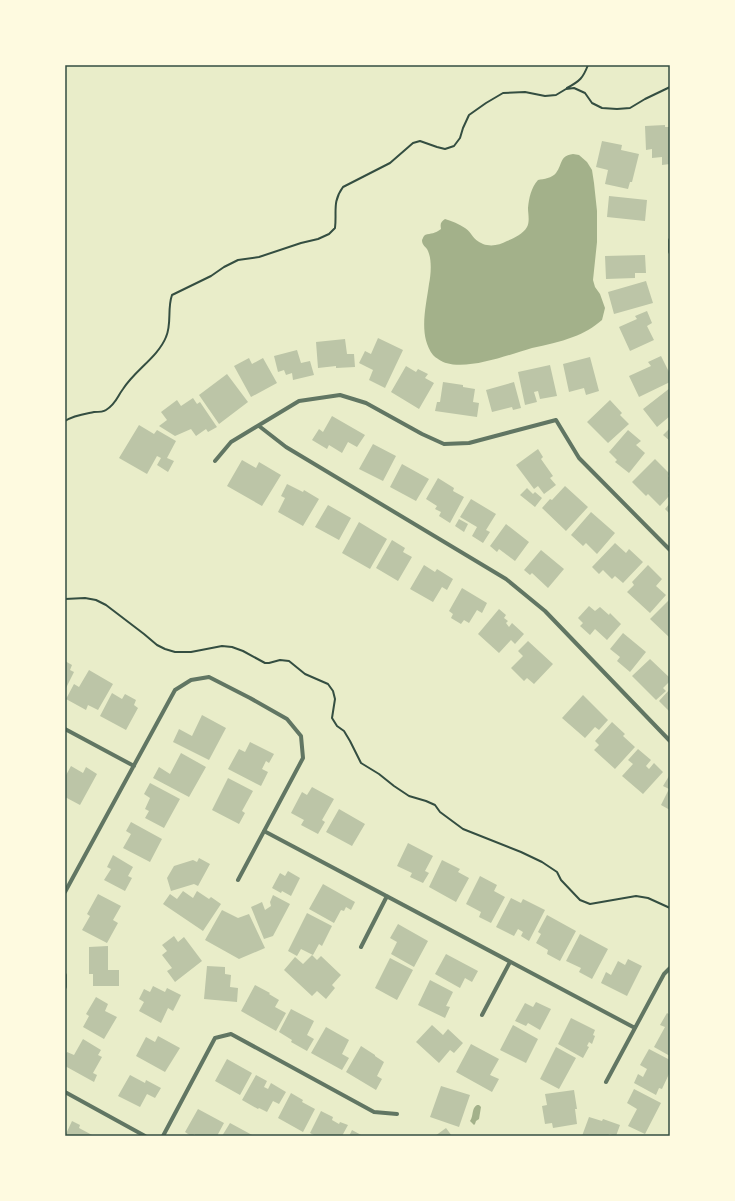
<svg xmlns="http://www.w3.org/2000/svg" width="735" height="1201" viewBox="0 0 735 1201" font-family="'Golos Text',sans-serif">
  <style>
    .water { fill: #a3b18a }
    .building { fill: #bcc5a7 }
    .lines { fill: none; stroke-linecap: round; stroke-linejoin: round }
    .path { stroke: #344e41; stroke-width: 2 }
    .minor { stroke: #617663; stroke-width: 4 }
    .neatline { fill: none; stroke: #344e41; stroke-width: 1.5 }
  </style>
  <rect width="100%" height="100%" fill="#e9edc9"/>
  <path class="water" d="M573,154l6,1 8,7 5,8 2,13 3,28v31l-4,38 2,7 5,7 5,14 -3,12c-8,7 -18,13 -29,17 -13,5 -27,8 -41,11 -24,7 -62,22 -86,15 -4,-1 -10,-5 -13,-8 -15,-20 -7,-48 -4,-71 2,-10 3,-24 -1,-33 -2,-5 -6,-5 -6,-11 1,-2 1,-3 3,-5 6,-2 10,-1 16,-6 -1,-6 0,-7 4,-10 7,2 14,5 20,9 8,5 6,11 18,16 8,3 17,1 24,-3 7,-3 16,-7 20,-14 3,-6 1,-13 1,-19 1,-10 3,-20 10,-28 6,-1 14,-2 18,-7 7,-9 3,-17 17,-19z
    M477,1105h2l2,2 -2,12 -3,2 -1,3 -1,1 -4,-4c4,-6 1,-12 7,-16z"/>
  <path class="building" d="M665,125v2h5v37l-8,1v-8l-10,1v-9l-6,1 -1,-24z
    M602,141l20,4 -1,5 18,4 -7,28h-2l-2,7 -23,-5 3,-14 -12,-3z
    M609,196l38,4 -2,21 -38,-4z
    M645,255l1,18h-11v5l-29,1 -1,-23z
    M646,281l7,22 -39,11 -6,-22z
    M647,311l5,12 -5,3 7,14 -24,11 -11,-24 18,-8 -2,-3z
    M378,338l25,12 -18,38 -16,-8 4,-10 -14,-7 6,-12 6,3z
    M345,339l2,15h7l1,13 -19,1v-2l-18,2 -2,-26z
    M297,350l4,13 9,-2 4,14 -21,5 -1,-7 -6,2 -2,-5 -6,2 -4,-16z
    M661,356l9,18v8l-31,15 -10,-21 22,-10 -3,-4z
    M590,357l9,34 -13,4 -2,-7 -15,4 -6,-28z
    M249,358l3,6 11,-6 14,25 -26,14 -17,-31z
    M550,365l7,31 -17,3 -2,-8 -4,1 3,10 -12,3 -7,-33z
    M406,366l10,6 2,-3 10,5 -3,4 9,5 -15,26 -28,-17z
    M227,374l21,28 -29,22 -20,-29z
    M443,382l20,3v2l12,2 -2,13 6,1 -2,14 -42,-6 2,-9h3z
    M514,382l7,26 -8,2 -1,-3 -20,5 -6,-22z
    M670,388v28l-13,11 -14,-18z
    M193,398l4,6 3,-2 17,25 -9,5 -2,-3 -10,7 -5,-7 -16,7 -16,-10 8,-6 -6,-8 16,-12 4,6z
    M610,400l12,13 -2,2 9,9 -21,19 -21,-21z
    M332,416l33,19 -8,12 -9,-5 -6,11 -13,-8 -2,4 -15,-9 7,-11 4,3z
    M139,425l15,9 3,-4 19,11 -9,17 7,3 -6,11 -11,-7 4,-7 -4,-2 -10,18 -28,-16z
    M670,428v13l-7,-6z
    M628,430l13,11 -5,4 9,8 -16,20 -14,-11 2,-2 -8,-8z
    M373,444l23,12 -13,25 -24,-12z
    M538,449l5,8 -2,2 12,17 -3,2 6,7 -12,9 -6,-8 -4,3 -18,-24z
    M655,459l15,15 -2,2 2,2v14l-2,1 2,2 -10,11 -12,-12 -2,2 -14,-14z
    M242,460l14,8 3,-6 22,13 -19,31 -35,-20z
    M402,464l27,15 -13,22 -26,-14z
    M438,478l16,10 -1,3 11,6 -14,26 -11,-7 2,-4 -6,-3 2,-3 -11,-7z
    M287,484l16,8 1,-2 15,9 -16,27 -25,-14 7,-14 -4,-2z
    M565,486l23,21 -22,24 -24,-23 8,-9 2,1z
    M527,488l6,6 2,-2 7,6 -7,9 -15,-12z
    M471,499l25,15 -10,16 4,2 -7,11 -11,-7 5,-9 -17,-10z
    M670,503v11l-5,-5z
    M328,505l23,13 -12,22 -24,-13z
    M591,512l24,21 -18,21 -11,-11 -3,3 -12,-11z
    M459,519l9,5 -4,8 -9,-6z
    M359,522l28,17 -17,30 -28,-16z
    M506,524l23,18 -14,19 -16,-12 -2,3 -7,-6z
    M392,540l13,8 -2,4 9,5 -14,24 -22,-13z
    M615,543l11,10 3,-4 14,13 -20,21 -8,-7 -3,3 -9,-9 -4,4 -7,-7z
    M541,550l23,19 -16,19 -16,-15 -2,2 -6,-5z
    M424,565l11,7 2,-3 16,10 -6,11 -5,-3 -9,15 -23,-13z
    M648,565l14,14 -6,7 10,9 -16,18 -23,-21 7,-7 -2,-3z
    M462,588l25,15 -5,10 -5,-3 -8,13 -5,-3 -3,4 -10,-6 2,-4 -4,-3z
    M670,599v39l-20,-19z
    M589,606l6,5 5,-4 9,8 1,-2 11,11 -14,16 -12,-11 -5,6 -10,-9 3,-3 -5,-5z
    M499,609l7,6 -2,3 4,3 -2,2 3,4 3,-4 12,11 -9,10 -4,-4 -12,13 -21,-19z
    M623,633l23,19 -16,20 -13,-11 3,-4 -10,-8z
    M528,641l25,23 -19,20 -7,-6 -3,3 -13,-13 12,-12 -5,-5z
    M650,659l20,19v3l-7,7 3,3 -10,9 -24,-24z
    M65,661l7,4 -2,5 4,2 -9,18z
    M89,670l24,14 -15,26 -10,-5 -2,5 -20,-11 8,-15 5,3z
    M670,689v23l-11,-11z
    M112,693l10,6 3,-5 11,6 -2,5 4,3 -12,22 -26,-14z
    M583,695l25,25 -9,10 -4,-3 -10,11 -23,-20z
    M202,715l24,13 -17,32 -36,-18 6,-13 13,7z
    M612,722l13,12 -2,2 12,11 -20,22 -21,-19 5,-5 -4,-4z
    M250,742l24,12 -5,9 -3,-2 -4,8 6,3 -7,14 -33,-17 11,-20 6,3z
    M638,749l13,11 -5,6 3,3 5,-6 9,9 -20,22 -21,-18 11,-12 -5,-4z
    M181,753l25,14 -17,30 -36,-19 6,-11 11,7z
    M71,766l12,7 3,-6 11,7 -17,31 -15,-8v-20z
    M669,776h1v34l-9,-5 8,-16 -6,-3z
    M228,778l25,13 -11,20 3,2 -6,11 -27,-14z
    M150,783l30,16 -16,29 -19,-10 4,-7 -4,-2 5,-11 -6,-4z
    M312,787l22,12 -12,21 3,2 -7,12 -17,-9 3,-5 -13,-7 11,-21 5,3z
    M339,809l26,15 -13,22 -26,-14z
    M131,822l31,17 -12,23 -27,-14 8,-14 -5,-3z
    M408,843l25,13 -8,15 4,2 -6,10 -13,-6 2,-4 -15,-7z
    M113,855l20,12 -5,9 4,2 -7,13 -21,-11 7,-11 -4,-2z
    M199,858l11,6 -12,22 -4,-2 -23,7 -4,-13 7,-12 19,-6 4,2z
    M442,860l18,9 -2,3 11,6 -13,24 -27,-15z
    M288,871l12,7 -9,18 -9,-5 -1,2 -9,-5 8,-15 5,3z
    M480,876l17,9 -3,6 11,6 -14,26 -12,-6 2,-5 -15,-8z
    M323,884l32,18 -4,8 -5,-3 -2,4 -3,-1 -7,13 -25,-14z
    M183,891l10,7 4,-7 12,8 2,-2 10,7 -18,27 -40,-27 7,-10 7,5z
    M98,894l23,12 -8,14 5,3 -11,20 -25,-13 8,-14 -3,-2z
    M273,895l17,9 -17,32 -9,3 -13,-32 11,-5 3,8 6,-4 -1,-4z
    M511,898l10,5 2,-4 22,11 -16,31 -8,-5 2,-4 -5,-3 -4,7 -18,-9z
    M222,910l16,8 11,-4 16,34 -26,11 -34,-19z
    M307,913l25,13 -10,20 -3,-2 -6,11 -12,-6 -4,7 -9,-5z
    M547,915l29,16 -16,30 -13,-7 1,-4 -12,-7 5,-9 -3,-2z
    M398,924l30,17 -14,26 -23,-13 6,-12 -7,-4z
    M580,934l28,15 -16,30 -13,-7 2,-4 -15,-7z
    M174,936l4,6 6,-5 18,24 -27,21 -8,-11 5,-3 -10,-13 5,-4 -5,-6z
    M108,946v24h11v16h-26v-12h-4v-27z
    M446,954l32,17 -6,11 -7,-4 -5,10 -25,-14z
    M312,955l5,5 4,-4 20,19 -9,10 3,3 -9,11 -9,-8 -5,5 -28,-26 11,-13 8,7z
    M390,958l23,12 -16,30 -22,-12z
    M628,959l14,7 -15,30 -26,-13 5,-11 5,3 7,-14 7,4z
    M207,966l18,1v7l6,1 -1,12 8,1 -1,14 -33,-3z
    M430,980l23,12 -7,14 4,1 -5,11 -27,-13z
    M255,985l15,8 -1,1 10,6 -4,7 11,6 -10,18 -35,-20z
    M153,986l12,6 2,-4 14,7 -8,16 -5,-3 -7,15 -22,-12 5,-9 -5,-3 5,-10 6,3z
    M96,997l12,7 -3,7 12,6 -13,22 -21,-12 6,-11 -3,-2z
    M536,1002l15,7 -11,21 -12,-7 -2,3 -11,-5 10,-18 8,4z
    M291,1009l23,12 -7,14 7,4 -7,12 -16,-9 1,-2 -13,-8z
    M667,1013l3,2v41l-16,-9 11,-20 -5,-2z
    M571,1018l24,12 -2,5 2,1 -3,8 -3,-2 -2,4 2,1 -6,11 -25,-14z
    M432,1025l11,10 5,-6 15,14 -9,10 -4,-3 -11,13 -23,-21z
    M513,1025l25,14 -12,24 -26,-13z
    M326,1027l23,13 -7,14 7,4 -7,12 -31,-17z
    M158,1036l22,12 -15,24 -29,-16 10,-19 9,5z
    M83,1039l18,11 -3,5 4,2 -9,16 4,2 -3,7 -29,-16v-11l2,-3 7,3z
    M471,1044l28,15 -9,16 9,4 -7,13 -36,-20z
    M361,1046l14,9v1l9,6 -7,14 5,3 -6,11 -30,-18z
    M556,1047l20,11 -17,31 -19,-10z
    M649,1049l21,11 -1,14 -7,15 -3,-1 -3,7 -22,-12 4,-9 5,3 4,-8 -7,-4z
    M227,1059l25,14 -12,22 -25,-14z
    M130,1075l15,8 1,-3 15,8 -6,10 -8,-4 -7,13 -22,-11z
    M256,1075l11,6 -3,6 4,2 3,-6 15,9 -7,12 -6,-3 -6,11 -8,-4 -1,1 -16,-9z
    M441,1086l29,9 -11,32 -29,-10z
    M634,1089l27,14 -16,31 -17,-8 9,-17 -10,-6z
    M574,1090l3,19h-2l2,15 -24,4 -1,-5 -7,1 -3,-18 5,-1 -2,-11z
    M291,1093l12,7 -1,2 13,7 -12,23 -25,-14z
    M198,1109l26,14 -7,13h-20l-3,-2 -1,2h-2l-6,-4z
    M321,1111l12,6 -1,3 7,4 1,-2 8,3 -6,11h-26l-6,-3z
    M589,1117l13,4 1,-2 17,6 -4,11 -7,-2 -1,2h-26z
    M72,1121l8,4 -1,3 15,8h-29z
    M230,1123l24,13h-32z
    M446,1128l6,8h-17z
    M352,1130l11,6h-14z"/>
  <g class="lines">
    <path class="path" d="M567,88c13,-7 16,-10 21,-23
      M65,421c9,-6 19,-7 29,-9 4,0 9,0 12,-2 10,-6 11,-13 17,-21 12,-19 35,-32 43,-52 6,-13 1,-28 6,-42l39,-19 13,-9 14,-7 21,-3 42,-14 17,-4 11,-5 6,-6c2,-16 -3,-26 8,-41l47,-24 23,-20 7,-2 17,6 8,2 9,-3 6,-8 3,-10 6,-13 17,-12 17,-10 22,-1 20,4 11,-1 10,-6 8,-1 11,5 7,10 10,5 15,1 13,-1 15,-9 25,-12
      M65,599l20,-1 11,2 10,5 38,29 13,11 8,4 10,3h16l31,-6 10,1 11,4 22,12h4l11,-3 9,1 16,13 23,10 5,7 2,8 -3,19 5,8 7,5 6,10 11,22 18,11 15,12 15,10 17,5 9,4 5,7 23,17 58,23 21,10 15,10 4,8 19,20 10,4 46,-8 12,2 22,10"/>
    <path class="minor" d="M670,240v12
      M259,426l27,21 220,132 39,32 125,130
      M215,461l16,-19 68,-41 41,-6 26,8 56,31 22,10 25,-1 87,-23 23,38 91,92
      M65,729l69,37
      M264,831l371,197
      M65,892l110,-202 16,-10 18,-3 41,21 37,21 14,17 2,22 -65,122
      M361,947l26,-51
      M65,975v12
      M482,1015l28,-53
      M606,1082l58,-108 6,-6
      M65,1092l80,44
      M163,1136l52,-98 16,-4 143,78 23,2"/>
  </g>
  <rect width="735" height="1201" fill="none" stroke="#fefae0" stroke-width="132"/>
  <rect x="66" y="66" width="603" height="1069" class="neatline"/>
</svg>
